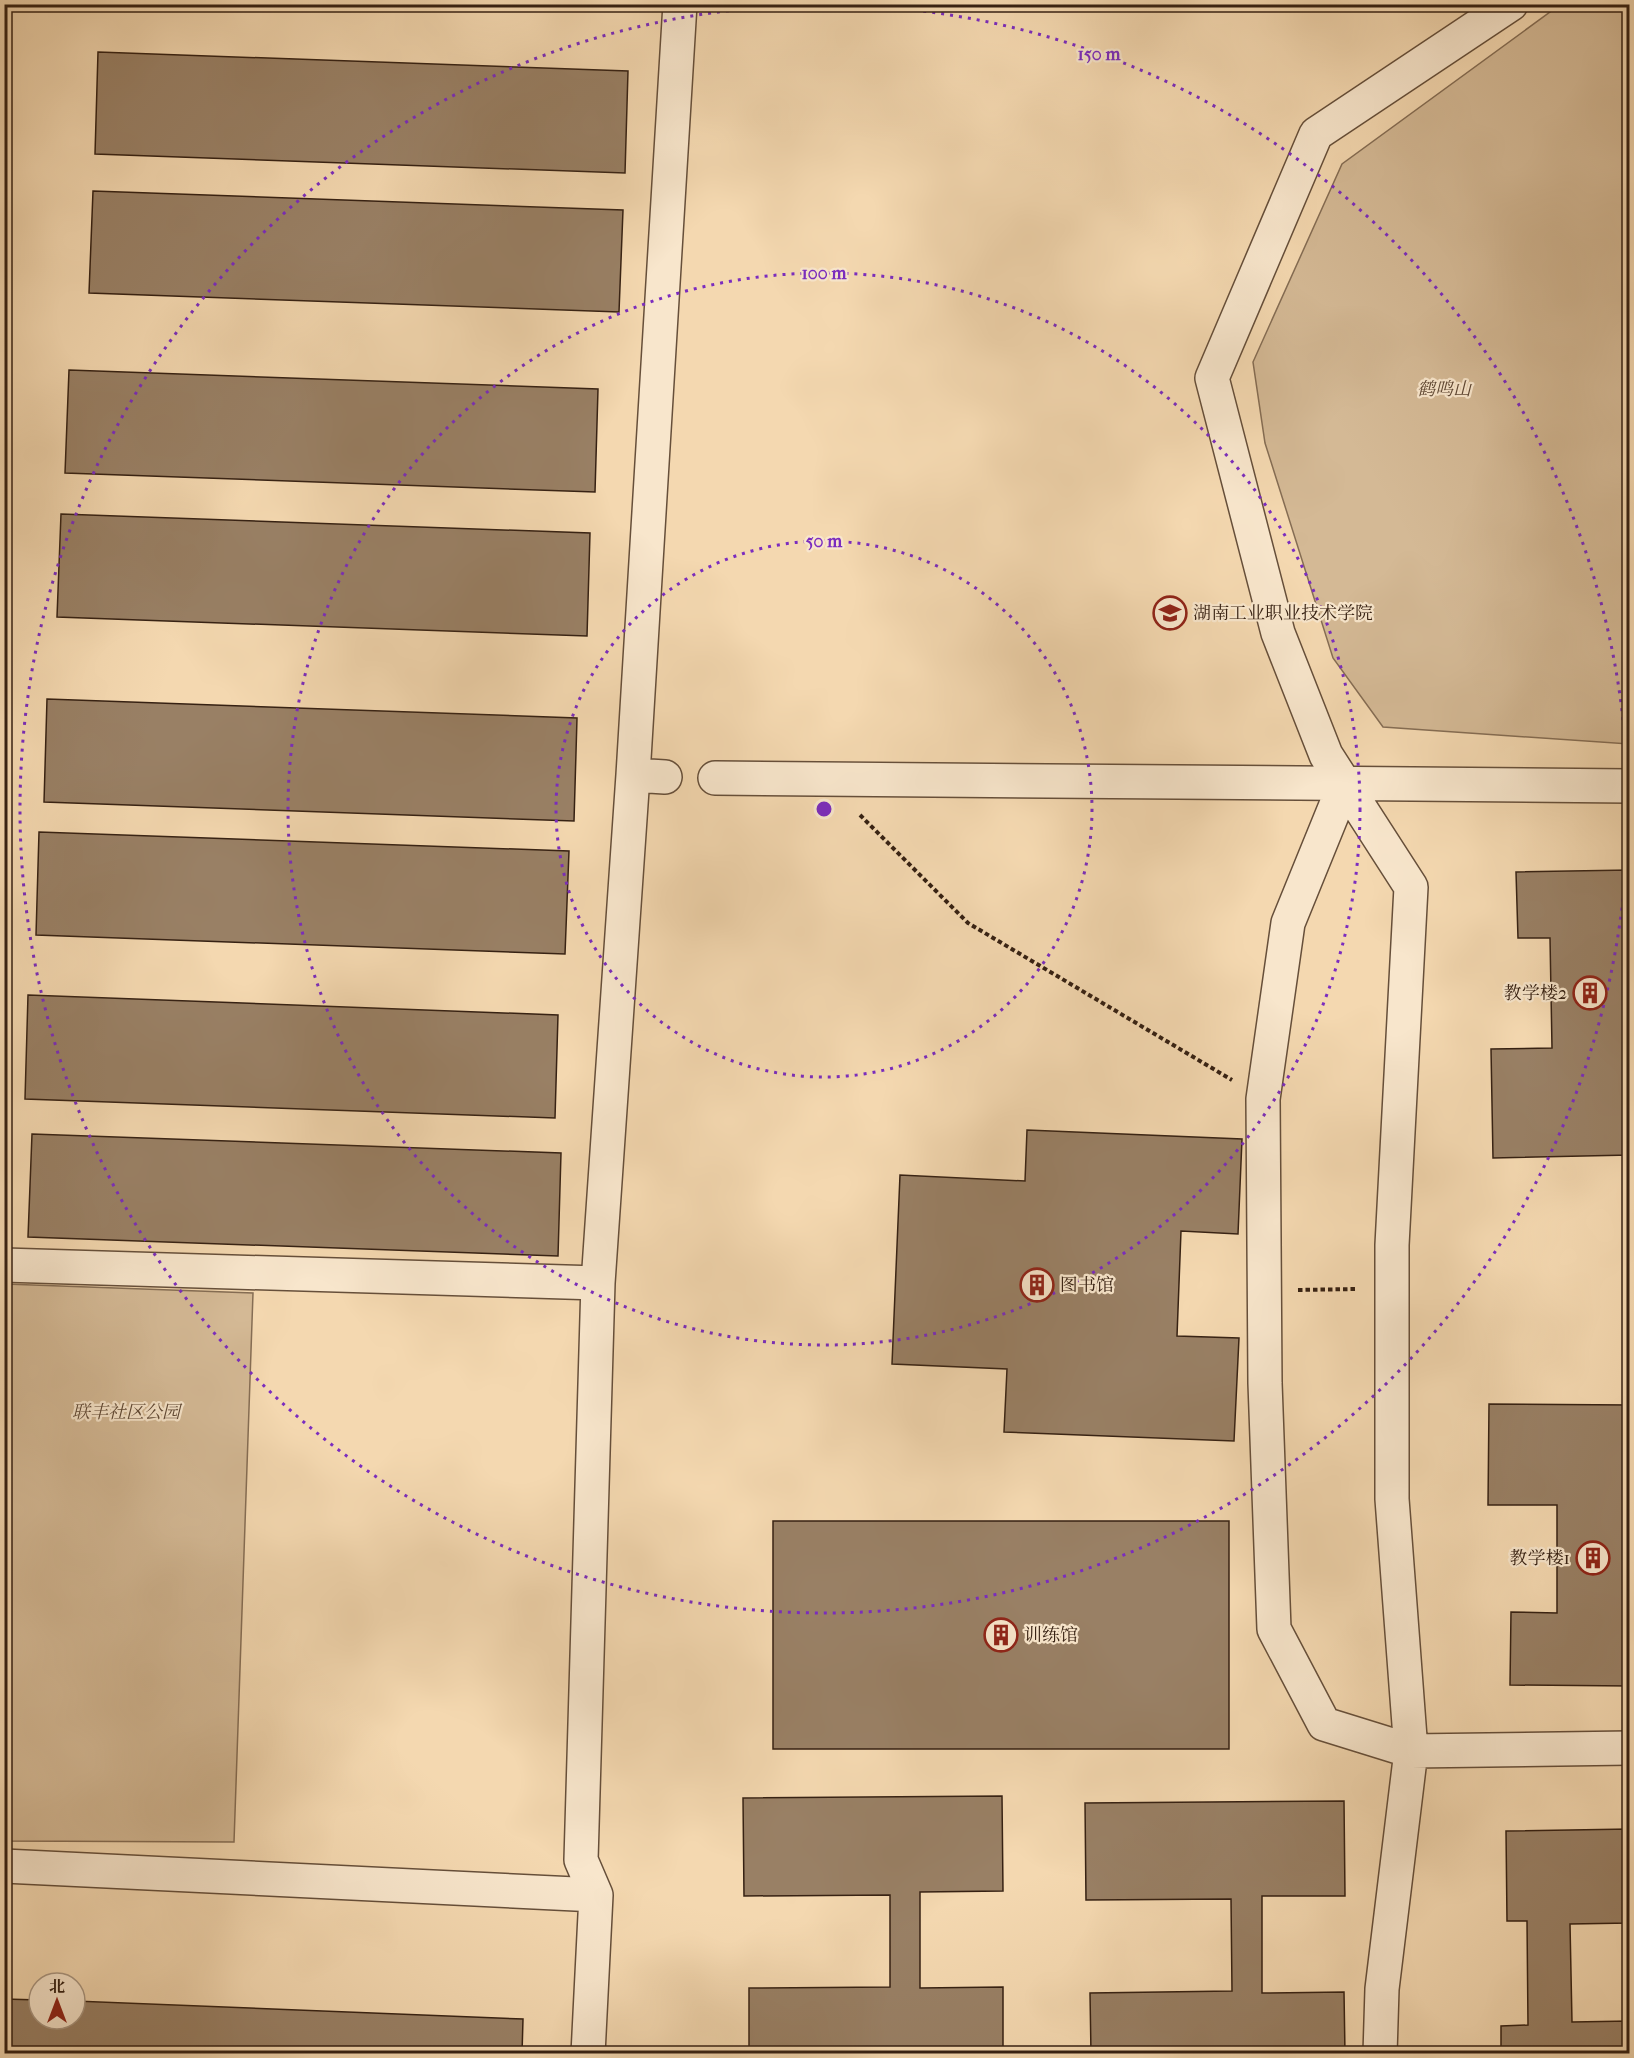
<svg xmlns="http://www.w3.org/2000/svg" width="1634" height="2058" viewBox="0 0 1634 2058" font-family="'IM FELL French Canon','Noto Serif SC',serif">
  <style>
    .green { fill: #d4b995; stroke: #856d54; stroke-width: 1.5 }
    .building { fill: #998065; stroke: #362113; stroke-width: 1.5 }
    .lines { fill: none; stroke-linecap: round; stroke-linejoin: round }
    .minor-casing { stroke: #664f3a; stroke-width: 36 }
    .path { stroke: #362113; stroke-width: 4; stroke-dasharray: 4.5 3; stroke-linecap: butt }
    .minor { stroke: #f8e6cc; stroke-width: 33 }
    .ring { fill: none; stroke: #7b2cbf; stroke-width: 3; stroke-dasharray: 3 6 }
    .labels { text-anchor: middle; stroke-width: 4.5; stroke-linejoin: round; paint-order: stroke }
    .park-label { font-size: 18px; font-style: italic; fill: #5e4734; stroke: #f8e6cc }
    .poi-label { font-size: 18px; fill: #362113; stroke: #f8e6cc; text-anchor: start }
    .centre { fill: #7b2cbf; stroke: #f8e6cc; stroke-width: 3 }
    .ring-label { font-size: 18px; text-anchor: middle; font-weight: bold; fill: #7b2cbf; stroke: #f8e6cc; stroke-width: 4.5; stroke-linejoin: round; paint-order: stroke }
  </style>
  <rect width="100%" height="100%" fill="#f4d8b0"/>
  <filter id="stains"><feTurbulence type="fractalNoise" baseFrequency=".00333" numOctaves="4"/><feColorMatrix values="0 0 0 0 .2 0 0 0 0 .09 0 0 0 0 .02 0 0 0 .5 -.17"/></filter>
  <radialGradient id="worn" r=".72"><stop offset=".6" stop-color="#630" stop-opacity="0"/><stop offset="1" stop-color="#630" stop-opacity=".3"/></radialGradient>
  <path class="green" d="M1561,4l68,1v739l-246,-17 -50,-69 -68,-215 -12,-81 89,-198z
    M5,1284l248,9 -19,549 -229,-1z"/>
  <path class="building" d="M98,52l530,19 -3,102 -530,-19z
    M93,191l530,19 -4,102 -530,-19z
    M69,370l529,19 -3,103 -530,-19z
    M61,514l529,19 -3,103 -530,-19z
    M47,699l530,19 -3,103 -530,-19z
    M39,832l530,19 -4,103 -529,-19z
    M1630,870v285l-137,3 -2,-109 61,-1 -2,-110h-32l-2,-66z
    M28,995l530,20 -3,103 -530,-19z
    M1027,1130l215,9 -4,95 -57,-3 -4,105 62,2 -5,103 -230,-9 3,-63 -115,-5 8,-189 125,6z
    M32,1134l529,19 -3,103 -530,-19z
    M1489,1404l141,1v281l-120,-1 1,-73 46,1v-108h-69z
    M773,1521h456v228h-456z
    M1002,1796l1,95 -83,1v96l83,-1v67h-254v-66l141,-1v-92l-146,1 -1,-98z
    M1344,1801l1,95h-83v97l82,-1 1,62h-254l-1,-61 142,-2 -1,-92 -145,1 -1,-97z
    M1630,1829v94l-60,1 2,98 58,-1v33h-129v-28l27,-1 -1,-104h-20l-1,-90z
    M4,1999l35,1v19h36v-18l448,18 -1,35h-518z"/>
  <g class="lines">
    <defs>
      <path id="minor" d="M633,775l32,2
        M715,778l915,8
        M1345,783l-57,140 -25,176 2,284 9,246 50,95 87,27 219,-3
        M4,1265l594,18
        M4,1866l592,29
        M588,2054l8,-159 -15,-35 17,-577 35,-508 47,-771
        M1380,2054l2,-65 29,-238 -19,-252v-254l19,-358 -85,-132 -48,-122 -66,-255 104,-244 195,-130"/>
    </defs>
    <use href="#minor" class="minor-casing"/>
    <path class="path" d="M860,815l108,108 264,157
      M1298,1290l58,-1"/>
    <use href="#minor" class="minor"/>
  </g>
  <g class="ring">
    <circle cx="824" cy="809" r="268"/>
    <circle cx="824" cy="809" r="536"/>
    <circle cx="824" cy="809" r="804"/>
  </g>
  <defs>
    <symbol id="university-ring" viewBox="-11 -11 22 22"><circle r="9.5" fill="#f8e6cc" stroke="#8f2418" stroke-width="1.5"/><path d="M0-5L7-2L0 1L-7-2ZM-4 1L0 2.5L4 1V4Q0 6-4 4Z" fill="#8f2418"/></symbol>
    <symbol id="building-ring" viewBox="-11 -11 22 22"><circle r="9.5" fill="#f8e6cc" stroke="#8f2418" stroke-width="1.5"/><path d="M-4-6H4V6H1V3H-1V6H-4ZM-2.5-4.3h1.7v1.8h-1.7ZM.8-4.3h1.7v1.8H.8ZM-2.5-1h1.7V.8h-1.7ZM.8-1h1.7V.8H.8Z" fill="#8f2418"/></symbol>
  </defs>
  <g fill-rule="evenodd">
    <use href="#university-ring" x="1151" y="594" width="38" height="38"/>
    <use href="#building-ring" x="1571" y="974" width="38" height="38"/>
    <use href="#building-ring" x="1018" y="1266" width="38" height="38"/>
    <use href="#building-ring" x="1574" y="1539" width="38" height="38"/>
    <use href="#building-ring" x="982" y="1616" width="38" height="38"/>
  </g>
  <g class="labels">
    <g class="park-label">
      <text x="1444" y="395">鹤鸣山</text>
      <text x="126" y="1418">联丰社区公园</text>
    </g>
    <g class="poi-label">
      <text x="1193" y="619">湖南工业职业技术学院</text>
      <text x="1567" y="999" text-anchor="end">教学楼2</text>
      <text x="1060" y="1291">图书馆</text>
      <text x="1570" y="1564" text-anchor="end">教学楼1</text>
      <text x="1024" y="1641">训练馆</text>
    </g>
  </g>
  <circle cx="824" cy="809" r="9" class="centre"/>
  <g class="ring-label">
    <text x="1099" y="60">150 m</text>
    <text x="824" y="279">100 m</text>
    <text x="824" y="547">50 m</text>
  </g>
  <rect width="1634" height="2058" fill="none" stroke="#f4d8b0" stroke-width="24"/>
  <rect x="6" y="6" width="1622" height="2046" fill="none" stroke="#362113" stroke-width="3"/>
  <rect x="12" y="12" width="1610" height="2034" fill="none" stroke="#362113" stroke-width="1.5"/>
  <g transform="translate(57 2001)"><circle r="28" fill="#f8e6cc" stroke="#aa9782" stroke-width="1.5"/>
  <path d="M0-4.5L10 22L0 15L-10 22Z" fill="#8f2418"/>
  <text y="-9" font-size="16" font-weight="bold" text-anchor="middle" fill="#362113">北</text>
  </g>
  <rect width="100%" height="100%" filter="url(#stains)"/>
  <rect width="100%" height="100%" fill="url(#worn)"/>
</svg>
